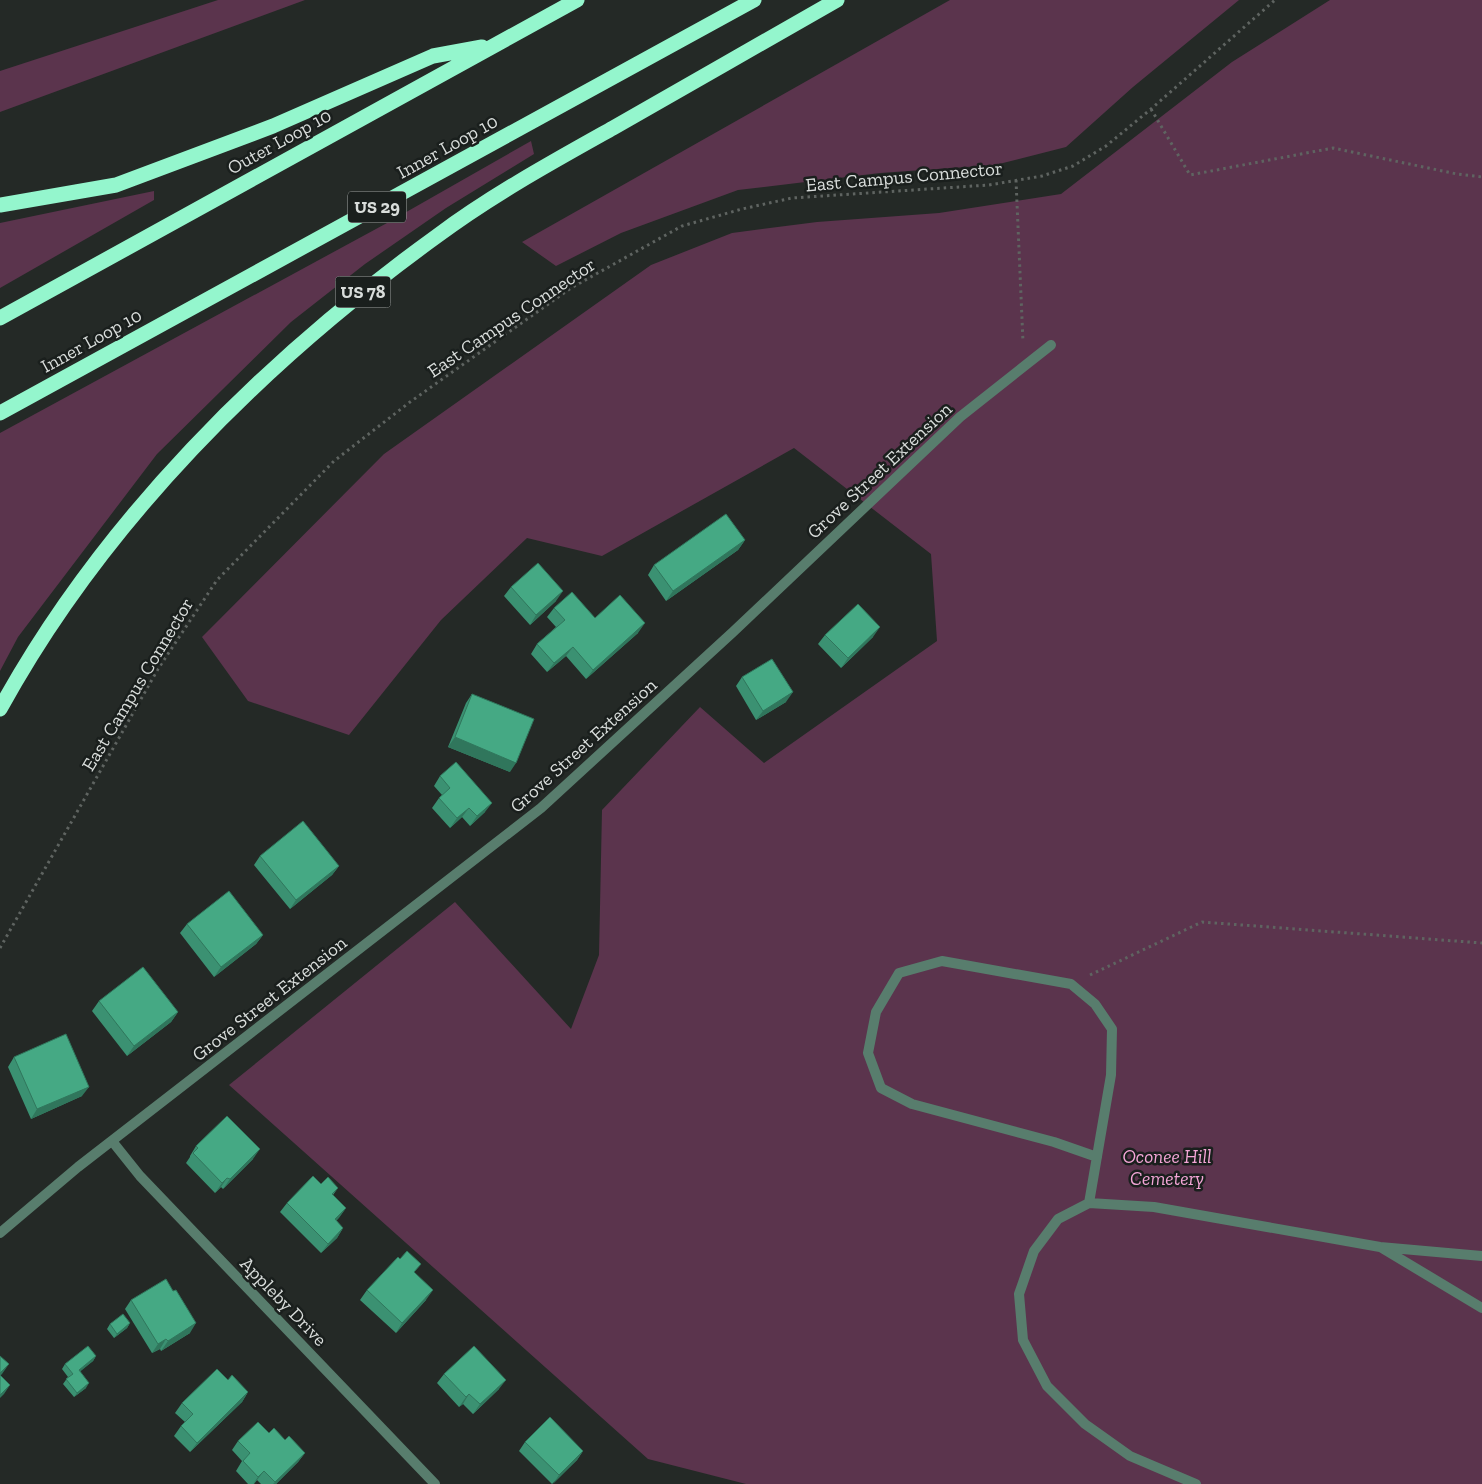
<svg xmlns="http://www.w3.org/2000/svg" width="1482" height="1484" viewBox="0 0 1482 1484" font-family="'Zilla Slab',serif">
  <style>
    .green { fill: #5b344d }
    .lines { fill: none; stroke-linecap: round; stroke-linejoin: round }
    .path { stroke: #5f6461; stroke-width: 3; stroke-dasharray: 2.5 4; stroke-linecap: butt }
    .service { stroke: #587d6d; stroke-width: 10 }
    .minor { stroke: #587d6d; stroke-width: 10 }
    .motorway { stroke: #94f6cd; stroke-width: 15 }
    .wall { fill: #3b9172 }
    .shaded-wall { fill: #30765c }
    .building { fill: #45a984; stroke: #30765c }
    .labels { text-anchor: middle; stroke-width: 5; stroke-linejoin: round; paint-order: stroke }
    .shield { fill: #1a1f1d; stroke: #a0a4a2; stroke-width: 1 }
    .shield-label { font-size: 18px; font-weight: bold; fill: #d9dddb }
    .street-label { font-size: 19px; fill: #d9dddb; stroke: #1a1f1d }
    .park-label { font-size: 19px; font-style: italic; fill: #f5a6d8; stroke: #1a1f1d }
  </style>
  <rect width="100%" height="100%" fill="#242926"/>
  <path class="green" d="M218,0h87l-305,112v-41z
    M950,0h289l-106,87 -67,60 -71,18 -115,8 -142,17 -117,43 -65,33 -34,-24z
    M1330,0h152v1484h-736l-98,-25 -419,-374 226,-183 116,127 28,-74 3,-145 98,-103 64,56 173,-122 -6,-87 -137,-106 -192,108 -75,-18 -86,82 -92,115 -101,-34 -46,-64 182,-183 267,-189 81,-32 85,-11 122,-9 122,-19 171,-132z
    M531,141l3,13 -88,54 -81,56 -74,58 -134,132 -139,183 -18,34v-238l387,-210z
    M154,191v9l-154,88v-65z"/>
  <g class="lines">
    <path class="path" d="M1151,109l39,66 143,-27 124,26 25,3
      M1016,180l7,162
      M0,948l158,-279 59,-89 117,-119 76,-59 161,-114 111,-62 60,-17 50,-11 197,-13 53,-9 31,-10 33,-20 45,-37 124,-109
      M1090,975l112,-53 280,21"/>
    <path class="service" d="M1089,1203l22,-128 1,-46 -17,-25 -24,-20 -129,-23 -43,12 -23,39 -8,41 13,35 31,16 142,38 43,15
      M1382,1248l100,60
      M1196,1484l-66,-28 -45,-32 -38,-38 -24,-46 -4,-46 15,-43 24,-32 31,-16 65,4 226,40 102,9"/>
    <path class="minor" d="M112,1141l28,35 295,308
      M0,1233l78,-66 463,-359 192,-176 227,-215 91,-72"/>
    <path class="motorway" d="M0,205l116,-20 157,-59 160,-70 49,-9
      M0,318l577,-318
      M0,413l754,-413
      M0,709c103,-188 264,-348 437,-473 55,-41 117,-75 176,-108 75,-43 149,-85 224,-128"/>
  </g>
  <path class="wall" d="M745,540l-7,10 -72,51 -18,-26 6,-10z
    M511,587l45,14 -26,24 -26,-29z
    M554,608l41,10 43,15 -52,46 -20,-23 -19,16 -16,-18 6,-10 19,-17 -9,-10z
    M825,635l48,2 -32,31 -23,-24z
    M742,677l44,25 -30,18 -20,-34z
    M472,694l38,78 -62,-25 18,-44z
    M440,776l45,36 -15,14 -8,-9 -12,11 -18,-20 7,-10 3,-3 -8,-9z
    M260,856l79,10 -7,9 -42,34 -36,-44z
    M187,924l76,11 -7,9 -42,33 -34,-44z
    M99,1001l79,11 -7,10 -44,34 -35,-45z
    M14,1057l68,39 -51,23 -23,-52z
    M196,1146l57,13 -30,30 -2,-2 -6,6 -29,-30 4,-6v-1z
    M321,1184l17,4 -5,7 13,13 -10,13 7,7 -6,10 -16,15 -41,-41 7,-9z
    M414,1273l12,27 -30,33 -36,-33 7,-10z
    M131,1300l59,33 -29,18 -1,-2 -8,4 -27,-44z
    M130,1323l-3,5 -13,10 -7,-9 3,-5z
    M96,1356l-3,5 -13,10 6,17 -12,9 -11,-13 5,-7 -6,-8 3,-5z
    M444,1374l55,15 -26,25 -10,-10 -4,3 -22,-24z
    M228,1380l20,12 -6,10 -52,50 -16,-16 7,-10 4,-4 -10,-9 7,-10z
    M269,1433l16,7 20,13 -7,9 -22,22h-15l-4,-4 -3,4h-6l-12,-13 6,-10 -10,-11 6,-9z
    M525,1442l58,9 -6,9 -25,24 -33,-33z"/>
  <path class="shaded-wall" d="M745,540l-7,10 -72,51 7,-10z
    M563,591l-7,10 -26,24 6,-10z
    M645,623l-7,10 -52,46 7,-9z
    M880,627l-7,10 -32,31 7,-10z
    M573,647l-7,9 -19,16 7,-9z
    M793,692l-7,10 -30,18 7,-9z
    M455,737l61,26 -6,9 -62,-25z
    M492,803l-7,9 -15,14 7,-10z
    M469,808l-7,9 -12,11 7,-10z
    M339,866l-7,9 -42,34 6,-9z
    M263,935l-7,9 -42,33 7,-10z
    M178,1012l-7,10 -44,34 7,-10z
    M89,1087l-7,9 -51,23 6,-10z
    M260,1149l-7,10 -30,30 7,-10z
    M227,1178l-6,9 -6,6 7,-10z
    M346,1208l-7,10 -11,11 7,-10z
    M343,1228l-6,10 -16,15 7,-9z
    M433,1290l-7,10 -30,33 6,-10z
    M130,1323l-3,5 -13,10 3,-4z
    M196,1323l-6,10 -29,18 7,-10z
    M166,1339l-6,10 -8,4 6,-9z
    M96,1356l-3,5 -17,14 3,-5z
    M9,1364l-7,10 -2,2v-3z
    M506,1380l-7,9 -26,25 7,-10z
    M89,1383l-3,5 -12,9 3,-4z
    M10,1385l-6,9 -4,4v-3z
    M248,1392l-6,10 -52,50 7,-9z
    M469,1394l-6,10 -4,3 7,-10z
    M583,1451l-6,9 -24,24 6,-9z
    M305,1453l-7,9 -22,22h-3z
    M264,1471l-7,9 -4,4 5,-7z"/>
  <path class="building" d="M726,514l19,26 -72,51 -19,-26z
    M538,563l25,28 -27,24 -25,-28z
    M572,592l23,26 25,-23 25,28 -52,47 -20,-23 -19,16 -17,-19 28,-24 -11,-12z
    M858,604l22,23 -32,31 -23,-23z
    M772,659l21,33 -30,19 -21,-34z
    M472,694l62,25 -18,44 -61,-26z
    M456,762l36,41 -15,13 -8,-8 -12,10 -18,-20 11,-10 -10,-12z
    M303,821l36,45 -43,34 -36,-44z
    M229,891l34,44 -42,32 -34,-43z
    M143,967l35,45 -44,34 -35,-45z
    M66,1034l23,53 -52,22 -23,-52z
    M227,1116l33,33 -30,30 -3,-1 -5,5 -29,-30 5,-5 -2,-2z
    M313,1176l8,8 7,-7 10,11 -6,6 14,14 -11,11 8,9 -15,16 -41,-41z
    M407,1251l14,13 -7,8 19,18 -31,33 -35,-33 31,-33 2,2z
    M166,1279l7,12 3,-1 20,33 -28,18 -2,-2 -8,5 -27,-44z
    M123,1314l7,9 -13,11 -7,-10z
    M88,1346l8,10 -17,14 10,13 -12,10 -11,-14 7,-5 -8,-10z
    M474,1346l32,34 -26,24 -11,-10 -3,3 -22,-23z
    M0,1356l9,8 -9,9z
    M217,1369l11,11 4,-5 16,17 -51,51 -16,-17 12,-12 -11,-11z
    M0,1375l10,10 -10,10z
    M550,1417l33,34 -24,24 -34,-33z
    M258,1422l11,11 5,-5 11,12 4,-4 16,17 -30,29 -11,-11 -6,6 -15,-16 7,-8 -12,-12z"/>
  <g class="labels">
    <g class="shield">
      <rect x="348" y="191.5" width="58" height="31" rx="4"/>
      <rect x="335.5" y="276.5" width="55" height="31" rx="4"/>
    </g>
    <g class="shield-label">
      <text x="377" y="213">US 29</text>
      <text x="363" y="298">US 78</text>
    </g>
    <g class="street-label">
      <text transform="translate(279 141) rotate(-29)" y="7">Outer Loop 10</text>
      <text transform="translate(447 146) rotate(-29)" y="7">Inner Loop 10</text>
      <text transform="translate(904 176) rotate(-5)" y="7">East Campus Connector</text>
      <text transform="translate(511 317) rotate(-34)" y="7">East Campus Connector</text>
      <text transform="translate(91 340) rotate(-29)" y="7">Inner Loop 10</text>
      <text transform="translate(879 470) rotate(-43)" y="7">Grove Street Extension</text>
      <text transform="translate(137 684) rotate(-59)" y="7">East Campus Connector</text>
      <text transform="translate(583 745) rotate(-42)" y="7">Grove Street Extension</text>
      <text transform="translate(269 998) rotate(-38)" y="7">Grove Street Extension</text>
      <text transform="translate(284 1301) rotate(46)" y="7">Appleby Drive</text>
    </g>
    <g class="park-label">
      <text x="1167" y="1163">Oconee Hill<tspan x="1167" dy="22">Cemetery</tspan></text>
    </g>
  </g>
</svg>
